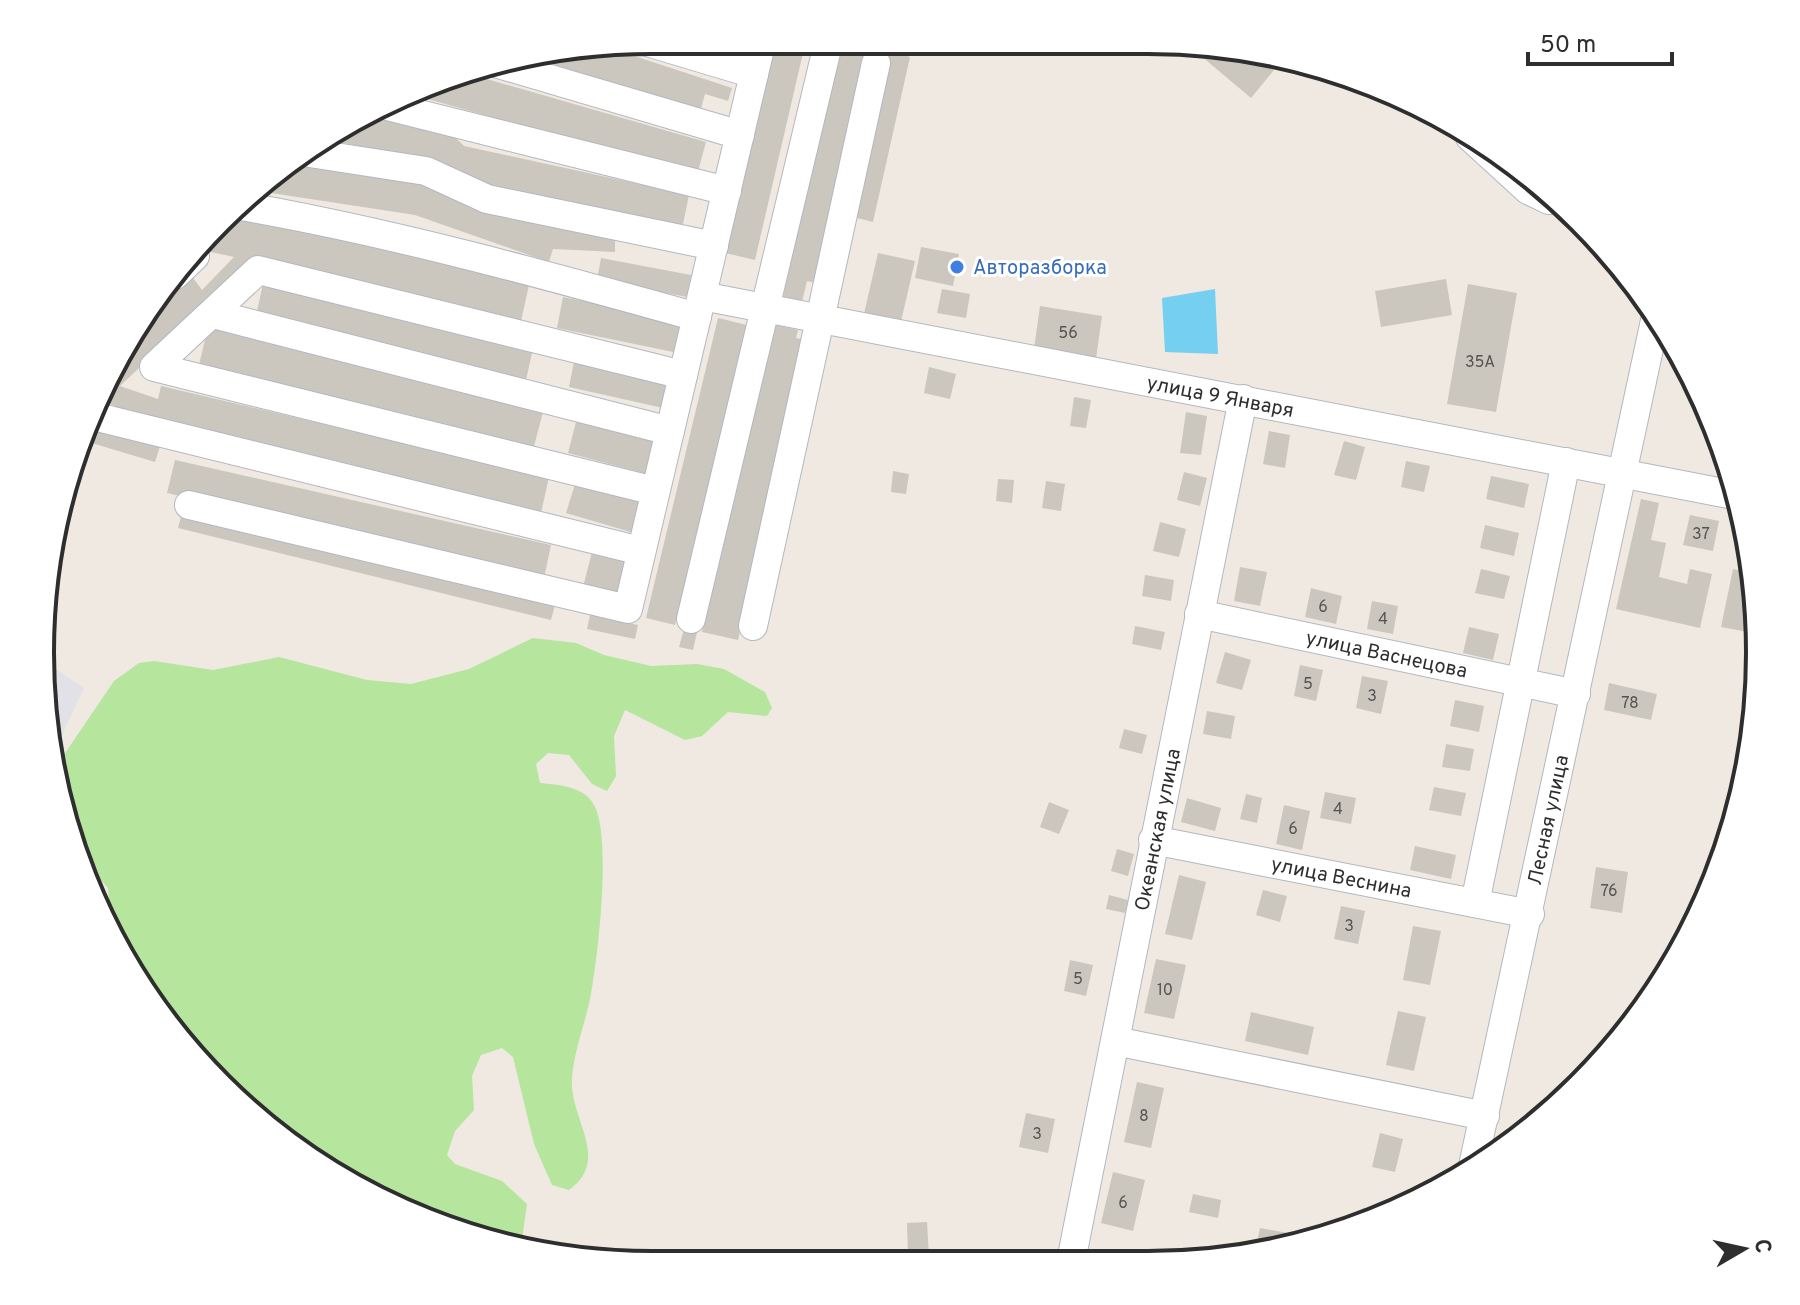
<svg xmlns="http://www.w3.org/2000/svg" width="1800" height="1305" viewBox="0 0 1800 1305" font-family="Overpass,sans-serif">
  <style>
    .industrial { fill: #e3e1e8 }
    .green { fill: #b6e59e }
    .water { fill: #75cff0 }
    .building { fill: #cbc7bf }
    .lines { fill: none; stroke-linecap: round; stroke-linejoin: round }
    .minor-casing { stroke: #b4b7c1; stroke-width: 30 }
    .minor { stroke: #fff; stroke-width: 28 }
    .shop-dot { fill: #3f7fe0; stroke: #fff; stroke-width: 3 }
    .labels { text-anchor: middle; stroke-width: 6; stroke-linejoin: round; paint-order: stroke }
    .number-label { font-size: 16px; fill: #555452 }
    .shop-label { font-size: 20px; fill: #366cbe; stroke: #fff; text-anchor: start }
    .street-label { font-size: 20px; fill: #2e2e2e; stroke: #fff }
    .rim { fill: none; stroke: #2e2e2e; stroke-width: 4 }
  </style>
  <rect width="100%" height="100%" fill="#efe9e1"/>
  <path class="industrial" d="M45,662l39,26 -32,68 -7,-24z"/>
  <path class="green" d="M533,638l43,5 28,12 47,11 46,-2 27,5 41,23 7,16 -5,8 -39,-4 -26,24 -17,4 -60,-30 -11,26 2,40 -9,15 -15,-7 -23,-29 -21,-2 -12,11 4,19c19,2 44,3 54,22 18,33 4,149 -3,189 -5,27 -17,56 -19,84 -3,42 40,80 -3,112l-17,-5 -18,-41 -21,-87 -11,-9 -21,7 -9,21 2,34 -19,21 -8,24 8,9 47,17 25,23 -5,35 -7,9 -21,-4 -113,-42 -132,-89 -82,-87 -56,-97 -3,-41 -13,-15h-12l-28,-105 59,-87 25,-18 15,-2 59,9 66,-13 88,23 44,4 58,-15z"/>
  <path class="water" d="M1215,289l3,65 -53,-2 -3,-54z"/>
  <path class="building" d="M701,40h54l-4,15z
    M770,40h36l-51,220 -34,-8z
    M840,40h19l-2,7 18,4 -51,234 -17,-4 -5,21 -19,-4z
    M888,40h23l-4,16 3,1 -37,165 -20,-5 36,-160 -4,-1z
    M1188,45l68,9 18,16 -23,28z
    M604,46l128,42 -4,13 -23,-7 -5,18 -172,-56z
    M466,73l240,69 -9,33 -280,-79z
    M376,114l69,13 19,19 225,49 -7,34 -226,-50 -18,-18 -116,-22z
    M292,161l132,21 136,47 55,3v20l-62,-3 -4,13 -134,-47 -157,-24z
    M230,215l61,11 238,59 -8,36 -267,-62 -134,127 38,13 3,-13 388,91 -8,36 -389,-91 -54,-23 5,-17 52,-79 33,-32 14,19 32,-33 -41,-9z
    M921,247l38,7 -6,32 -38,-8z
    M878,253l37,8 -15,65 -37,-8z
    M601,258l90,17 -4,22 -90,-17z
    M264,279l270,65 -8,36 -270,-64z
    M1446,279l6,36 -71,12 -6,-36z
    M1468,284l49,9 -21,119 -49,-8z
    M942,289l28,5 -4,24 -29,-5z
    M563,297l122,25 -7,31 -121,-25z
    M1040,306l62,10 -6,43 -62,-10z
    M718,318l29,7 -72,300 -29,-7z
    M776,325l22,5 -2,8 14,3 -72,299 -36,-8z
    M208,327l335,85 -10,38 -334,-85z
    M575,357l94,22 -6,29 -94,-21z
    M929,367l27,7 -6,25 -26,-6z
    M1074,397l17,3 -5,28 -16,-2z
    M1186,412l21,4 -6,39 -21,-2z
    M577,418l83,22 -9,35 -83,-22z
    M91,422l70,21 -6,19 -70,-21z
    M1269,431l21,4 -5,33 -22,-4z
    M1344,441l21,6 -9,33 -22,-5z
    M175,460l376,85 -7,33 -377,-85z
    M1406,461l24,5 -6,26 -23,-5z
    M893,471l16,3 -3,20 -15,-2z
    M1184,472l23,6 -7,28 -23,-6z
    M1491,476l38,8 -5,24 -38,-9z
    M998,479l16,1 -2,23 -16,-2z
    M576,481l68,21 -10,31 -68,-20z
    M1046,481l19,3 -4,27 -19,-3z
    M1641,499l18,4 -8,37 15,3 -7,34 28,7 3,-15 22,5 -12,54 -84,-19z
    M183,509l373,92 -5,19 -373,-92z
    M1690,515l29,6 -6,30 -30,-6z
    M1160,522l26,7 -7,28 -26,-6z
    M1744,523l3,17 3,21 -13,-3z
    M1485,525l34,8 -5,23 -34,-8z
    M592,552l41,11 -10,35 -40,-11z
    M1240,567l27,5 -7,34 -26,-5z
    M1481,569l29,7 -6,23 -29,-6z
    M1733,569l19,4 7,39 -1,22 -37,-7z
    M1145,575l29,5 -3,21 -29,-5z
    M1311,588l31,8 -6,28 -31,-7z
    M1372,601l26,5 -5,28 -26,-5z
    M590,615l48,10 -3,14 -48,-10z
    M685,625l13,3 -5,22 -14,-3z
    M1135,626l30,6 -4,18 -29,-6z
    M1469,627l30,7 -6,26 -30,-7z
    M1225,652l26,8 -9,30 -26,-7z
    M1300,665l23,5 -7,31 -22,-5z
    M1362,676l26,5 -7,33 -25,-6z
    M1609,683l48,11 -6,26 -47,-10z
    M1455,700l29,6 -5,26 -29,-6z
    M1207,711l28,5 -4,23 -28,-5z
    M1124,729l23,6 -5,19 -23,-6z
    M1446,744l28,5 -4,22 -28,-4z
    M1434,787l32,6 -5,23 -32,-6z
    M1325,792l31,6 -5,26 -31,-6z
    M1246,794l16,4 -5,25 -17,-4z
    M1187,798l34,10 -6,23 -34,-9z
    M1049,802l20,8 -10,24 -19,-7z
    M1284,805l26,6 -8,39 -26,-6z
    M1415,846l41,9 -5,24 -41,-9z
    M1117,849l17,5 -6,22 -17,-5z
    M1596,867l32,5 -6,41 -32,-5z
    M1179,875l27,7 -14,58 -27,-6z
    M1263,890l24,6 -7,26 -24,-7z
    M1109,895l19,5 -3,13 -19,-4z
    M1341,906l24,5 -7,33 -24,-5z
    M1413,926l28,5 -11,54 -27,-5z
    M1156,959l30,6 -12,54 -30,-6z
    M1070,960l23,5 -7,31 -22,-5z
    M1398,1011l28,6 -12,54 -28,-6z
    M1251,1012l63,15 -6,28 -63,-14z
    M1137,1082l27,6 -13,60 -27,-6z
    M1026,1113l29,6 -7,34 -29,-6z
    M1380,1133l23,6 -8,33 -23,-5z
    M1113,1172l32,8 -12,51 -32,-8z
    M1193,1194l28,6 -3,18 -29,-6z
    M1363,1208l21,6 -1,4 -32,9 2,-8 7,1z
    M927,1222l2,34 -21,1 -1,-34z
    M1260,1228l33,6 -1,9 -37,8z"/>
  <g class="lines">
    <defs>
      <g id="minor">
        <path d="M644,41l110,33"/>
        <path d="M492,62l248,73"/>
        <path d="M391,107l336,84"/>
        <path d="M1470,137l58,53 21,10"/>
        <path d="M303,152l123,19 61,28 227,47"/>
        <path d="M241,206c154,27 305,69 456,111"/>
        <path d="M175,275l20,-19 -7,-1"/>
        <path id="s1" d="M702,296l1037,200"/>
        <path d="M213,314l457,117"/>
        <path d="M93,416l548,135"/>
        <path d="M655,491l-501,-124 104,-97 425,105"/>
        <path d="M189,505l439,104 134,-569"/>
        <path id="s2" d="M1199,614l377,80"/>
        <path d="M691,619l138,-579"/>
        <path d="M753,626l123,-563"/>
        <path id="s3" d="M1153,840l377,74"/>
        <path d="M1475,903l91,-441"/>
        <path d="M1115,1041l370,75"/>
        <path id="s4" d="M1473,1166l183,-850"/>
        <path id="s5" d="M1071,1261l172,-862"/>
      </g>
    </defs>
    <use href="#minor" class="minor-casing"/>
    <use href="#minor" class="minor"/>
  </g>
  <circle class="shop-dot" cx="957" cy="267" r="8"/>
  <g class="labels">
    <g class="number-label">
      <text x="1068" y="338">56</text>
      <text x="1480" y="367">35А</text>
      <text x="1701" y="539">37</text>
      <text x="1323" y="612">6</text>
      <text x="1383" y="624">4</text>
      <text x="1308" y="689">5</text>
      <text x="1372" y="701">3</text>
      <text x="1630" y="708">78</text>
      <text x="1338" y="814">4</text>
      <text x="1293" y="834">6</text>
      <text x="1609" y="896">76</text>
      <text x="1349" y="931">3</text>
      <text x="1078" y="984">5</text>
      <text x="1165" y="995">10</text>
      <text x="1144" y="1121">8</text>
      <text x="1037" y="1139">3</text>
      <text x="1123" y="1208">6</text>
    </g>
    <g class="shop-label">
      <text x="973" y="274">Авторазборка</text>
    </g>
    <g class="street-label">
      <text dy="7" stroke="none"><textPath href="#s1" startOffset="528">улица 9 Января</textPath></text>
      <text dy="7" stroke="none"><textPath href="#s2" startOffset="192">улица Васнецова</textPath></text>
      <text dy="7" stroke="none"><textPath href="#s4" startOffset="354">Лесная улица</textPath></text>
      <text dy="7" stroke="none"><textPath href="#s5" startOffset="440">Океанская улица</textPath></text>
      <text dy="7" stroke="none"><textPath href="#s3" startOffset="192">улица Веснина</textPath></text>
    </g>
  </g>
  <path d="M0 0H1800V1305H0ZM652 54H1148A598 598 0 0 1 1746 652V653A598 598 0 0 1 1148 1251H652A598 598 0 0 1 54 653V652A598 598 0 0 1 652 54Z" fill="#fff" fill-rule="evenodd"/>
  <path class="rim" d="M652 54H1148A598 598 0 0 1 1746 652V653A598 598 0 0 1 1148 1251H652A598 598 0 0 1 54 653V652A598 598 0 0 1 652 54Z"/>
  <g transform="translate(1744 1249) rotate(81)" stroke="#ffffff" stroke-width="6" paint-order="stroke">
  <path d="M0-6L14 30L0 20L-14 30Z" fill="#2e2e2e"/>
  <text y="-12" font-size="22" font-weight="bold" text-anchor="middle" fill="#2e2e2e">С</text>
  </g>
  <path d="M1528 52v12h144v-12" fill="none" stroke="#2e2e2e" stroke-width="4"/>
  <text x="1540" y="52" font-size="24" fill="#2e2e2e" stroke="#ffffff" stroke-width="6" paint-order="stroke">50 m</text>
</svg>
